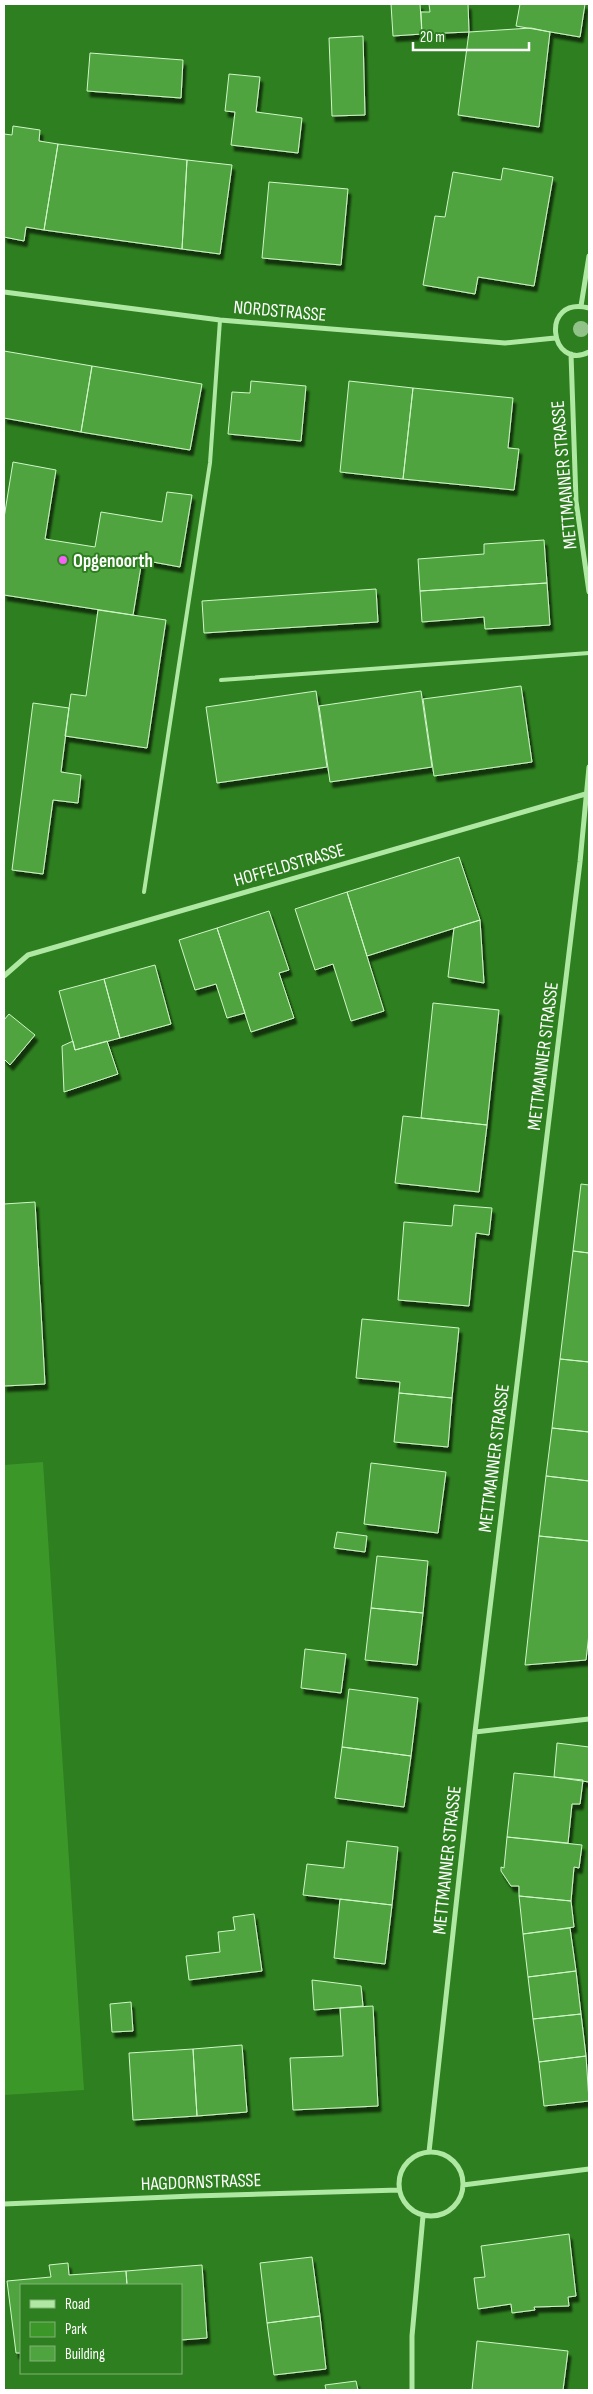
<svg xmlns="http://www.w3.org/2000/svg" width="593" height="2394" viewBox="0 0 593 2394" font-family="'Sofia Sans Condensed',sans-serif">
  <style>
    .green { fill: #3c9729 }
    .building { fill: #50a440; stroke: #cff6c7; filter: url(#shadow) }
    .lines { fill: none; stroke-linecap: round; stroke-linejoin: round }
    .service { stroke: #afe8a3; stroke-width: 4 }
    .minor { stroke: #afe8a3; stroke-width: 5 }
    .tree { fill: #91c388 }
    .poi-dot { fill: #f463f6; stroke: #2e7f1f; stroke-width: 2 }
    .labels { text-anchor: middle; stroke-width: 4; stroke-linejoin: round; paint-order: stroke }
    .street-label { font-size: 19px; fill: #fff; stroke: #2e7f1f }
    .poi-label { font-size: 19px; font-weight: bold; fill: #fff; stroke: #2e7f1f; text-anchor: start }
  </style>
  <defs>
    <filter id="shadow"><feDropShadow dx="3" dy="5.5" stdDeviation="1" flood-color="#0009"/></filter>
  </defs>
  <rect width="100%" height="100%" fill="#2e7f1f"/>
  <path class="green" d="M43,1462l41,628 -80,5v-630z"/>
  <path class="building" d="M391,4h29l2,30 -29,2z
    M429,4h39l1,28 -47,2 -1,-22h9z
    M520,4h65l-5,33 -64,-11z
    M531,28l19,4 -11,95 -81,-12 11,-83z
    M363,36l2,79 -33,1 -3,-78z
    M90,53l93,7 -2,38 -94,-7z
    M229,74l31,3 -4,35 46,6 -4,35 -67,-8 4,-33 -10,-1z
    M13,126l27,4 -1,11 19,3 -14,86 -18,-3 -2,14 -20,-4v-103l8,1z
    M58,144l129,16 -5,89 -138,-19z
    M187,160l45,5 -12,89 -38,-5z
    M503,168l50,9 -19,109 -56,-9 -3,17 -52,-9 12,-69 10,1 8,-45 48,8z
    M269,182l79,7 -7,76 -79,-7z
    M4,351l88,15 -11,66 -77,-14z
    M92,366l110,18 -12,66 -109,-18z
    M251,381l55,5 -5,55 -73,-7 4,-42 18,1z
    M349,381l64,7 -10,91 -63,-7z
    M413,388l100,10 -5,50 11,1 -5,41 -111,-11z
    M13,462l43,8 -11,69 50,8 6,-35 61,10 5,-30 25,3 -12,72 -38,-7 -9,55 -129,-20v-77z
    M544,540l3,43 -127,8 -2,-32 66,-5v-10z
    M547,583l3,42 -65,4 -1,-12 -62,5 -2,-31z
    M376,589l2,33 -174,11 -2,-32z
    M98,610l68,10 -19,128 -82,-12 6,-42 15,2z
    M521,686l11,76 -98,14 -11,-77z
    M316,691l11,76 -110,16 -11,-76z
    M421,691l11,76 -102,15 -11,-76z
    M33,703l36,5 -8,64 20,3 -3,28 -25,-3 -10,74 -31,-4z
    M459,857l21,63 -113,36 -20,-64z
    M347,892l37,119 -33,10 -18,-57 -18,6 -20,-61z
    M269,911l20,59 -10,3 15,45 -43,14 -34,-104z
    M480,920l4,63 -36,-6 6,-49z
    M217,928l28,85 -18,5 -11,-34 -21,6 -16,-50z
    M155,965l16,59 -51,14 -16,-59z
    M104,979l16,59 -45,12 -16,-59z
    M433,1003l66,7 -12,115 -66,-7z
    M9,1014l26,21 -25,30 -6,-6v-39z
    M73,1041l2,9 32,-9 11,33 -54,18 -2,-46z
    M403,1116l84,9 -8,67 -84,-9z
    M581,1184l8,1v68l-16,-2z
    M35,1202l10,182 -41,2v-182z
    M454,1205l38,3 -3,27 -13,-2 -7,73 -71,-6 6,-78 48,4z
    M573,1251l16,2v109l-29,-3z
    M362,1319l97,9 -7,70 -53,-5 1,-11 -44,-4z
    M560,1359l29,3v70l-37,-4z
    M399,1393l53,5 -4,49 -54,-5z
    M552,1428l37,4v49l-43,-5z
    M371,1463l75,9 -8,61 -74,-9z
    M546,1476l43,5v60l-50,-5z
    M337,1532l30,4 -2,16 -31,-4z
    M539,1536l50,5v93l-3,26 -61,5z
    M377,1556l51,5 -5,52 -52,-5z
    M371,1608l52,5 -6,52 -52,-5z
    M305,1649l41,5 -5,39 -40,-5z
    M349,1689l69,9 -7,58 -69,-9z
    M557,1743l32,4v35l-35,-5z
    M342,1747l69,9 -7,51 -69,-9z
    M514,1773l69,7 -3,24h-8l-4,39 -61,-6z
    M507,1837l75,8 -3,23 -5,-1 -3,34 -52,-5v-10h-8l-10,-15v-4l3,1z
    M347,1841l51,6 -6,58 -89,-10 4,-31 37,4z
    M519,1896l52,5 3,26 -51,7z
    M340,1899l52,6 -7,59 -51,-6z
    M254,1914l8,57 -73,9 -3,-24 34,-4 -2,-20 17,-2 -2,-13z
    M570,1928l6,43 -48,6 -5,-43z
    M576,1971l5,43 -48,5 -5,-42z
    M312,1980l49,6 2,20 -49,4z
    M131,2002l2,29 -21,1 -2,-28z
    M373,2006l5,100 -85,4 -3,-52 53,-2 -3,-48z
    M581,2014l5,42 -47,6 -6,-43z
    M242,2045l5,67 -50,4 -4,-67z
    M193,2049l4,67 -64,4 -4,-67z
    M586,2056l3,45 -45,5 -5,-44z
    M569,2234l7,62 -8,1 1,9 -35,1 1,3 -23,3 -1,-9 -33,5 -4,-31 11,-1 -4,-31z
    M312,2257l8,59 -53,7 -7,-60z
    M68,2263l1,12 57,-4 1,14h-106v68h-5l-9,-72 44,-4 -2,-12z
    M202,2265l5,73 -26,2v-55h-54l-1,-14z
    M320,2316l6,53 -52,6 -7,-52z
    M477,2341l91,10 -5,39h-91z
    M356,2381l2,9h-32l-1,-5z"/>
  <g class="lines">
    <path class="service" d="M221,680l368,-27
      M144,892l66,-429 10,-143"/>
    <path class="minor" d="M4,292l216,28 285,23 50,-5
      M581,306l8,-50
      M589,308c-50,-13 -39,64 0,44
      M571,354l5,147 13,91
      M4,976l24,-21 561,-162
      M475,1732l114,-13
      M399 2184a32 32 0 1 1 64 0a32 32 0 1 1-64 0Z
      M429,2152l46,-420 105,-870 9,-95
      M463,2185l126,-16
      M4,2204l189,-8 206,-6
      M412,2390v-54l11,-120"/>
  </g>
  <circle class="tree" cx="581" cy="329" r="8"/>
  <circle class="poi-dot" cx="63" cy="560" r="5"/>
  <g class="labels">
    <g class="street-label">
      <text transform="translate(280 310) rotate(5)" y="7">NORDSTRASSE</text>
      <text transform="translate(563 475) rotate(-95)" y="7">METTMANNER STRASSE</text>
      <text transform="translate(289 864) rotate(-16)" y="7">HOFFELDSTRASSE</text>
      <text transform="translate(542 1056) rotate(-83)" y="7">METTMANNER STRASSE</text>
      <text transform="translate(493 1458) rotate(-83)" y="7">METTMANNER STRASSE</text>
      <text transform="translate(446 1860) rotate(-84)" y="7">METTMANNER STRASSE</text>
      <text transform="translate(201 2181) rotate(-2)" y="7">HAGDORNSTRASSE</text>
    </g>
    <g class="poi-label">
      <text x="73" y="567">Opgenoorth</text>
    </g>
  </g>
  <rect width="593" height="2394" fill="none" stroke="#ffffff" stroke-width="10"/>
  <rect x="20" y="2284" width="162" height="90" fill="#2e7f1f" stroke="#82b279"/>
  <rect x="30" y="2300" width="25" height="8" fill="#afe8a3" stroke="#82b279"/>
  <text x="65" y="2309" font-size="15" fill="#ffffff">Road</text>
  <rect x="30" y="2322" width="25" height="15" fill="#3c9729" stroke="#82b279"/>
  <text x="65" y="2334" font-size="15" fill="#ffffff">Park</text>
  <rect x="30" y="2346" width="25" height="15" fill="#50a440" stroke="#82b279"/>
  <text x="65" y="2359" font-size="15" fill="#ffffff">Building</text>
  <path d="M413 42v8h116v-8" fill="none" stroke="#ffffff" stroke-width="2.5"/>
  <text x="420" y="42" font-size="15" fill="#ffffff" stroke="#2e7f1f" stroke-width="4" paint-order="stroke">20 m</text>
</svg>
